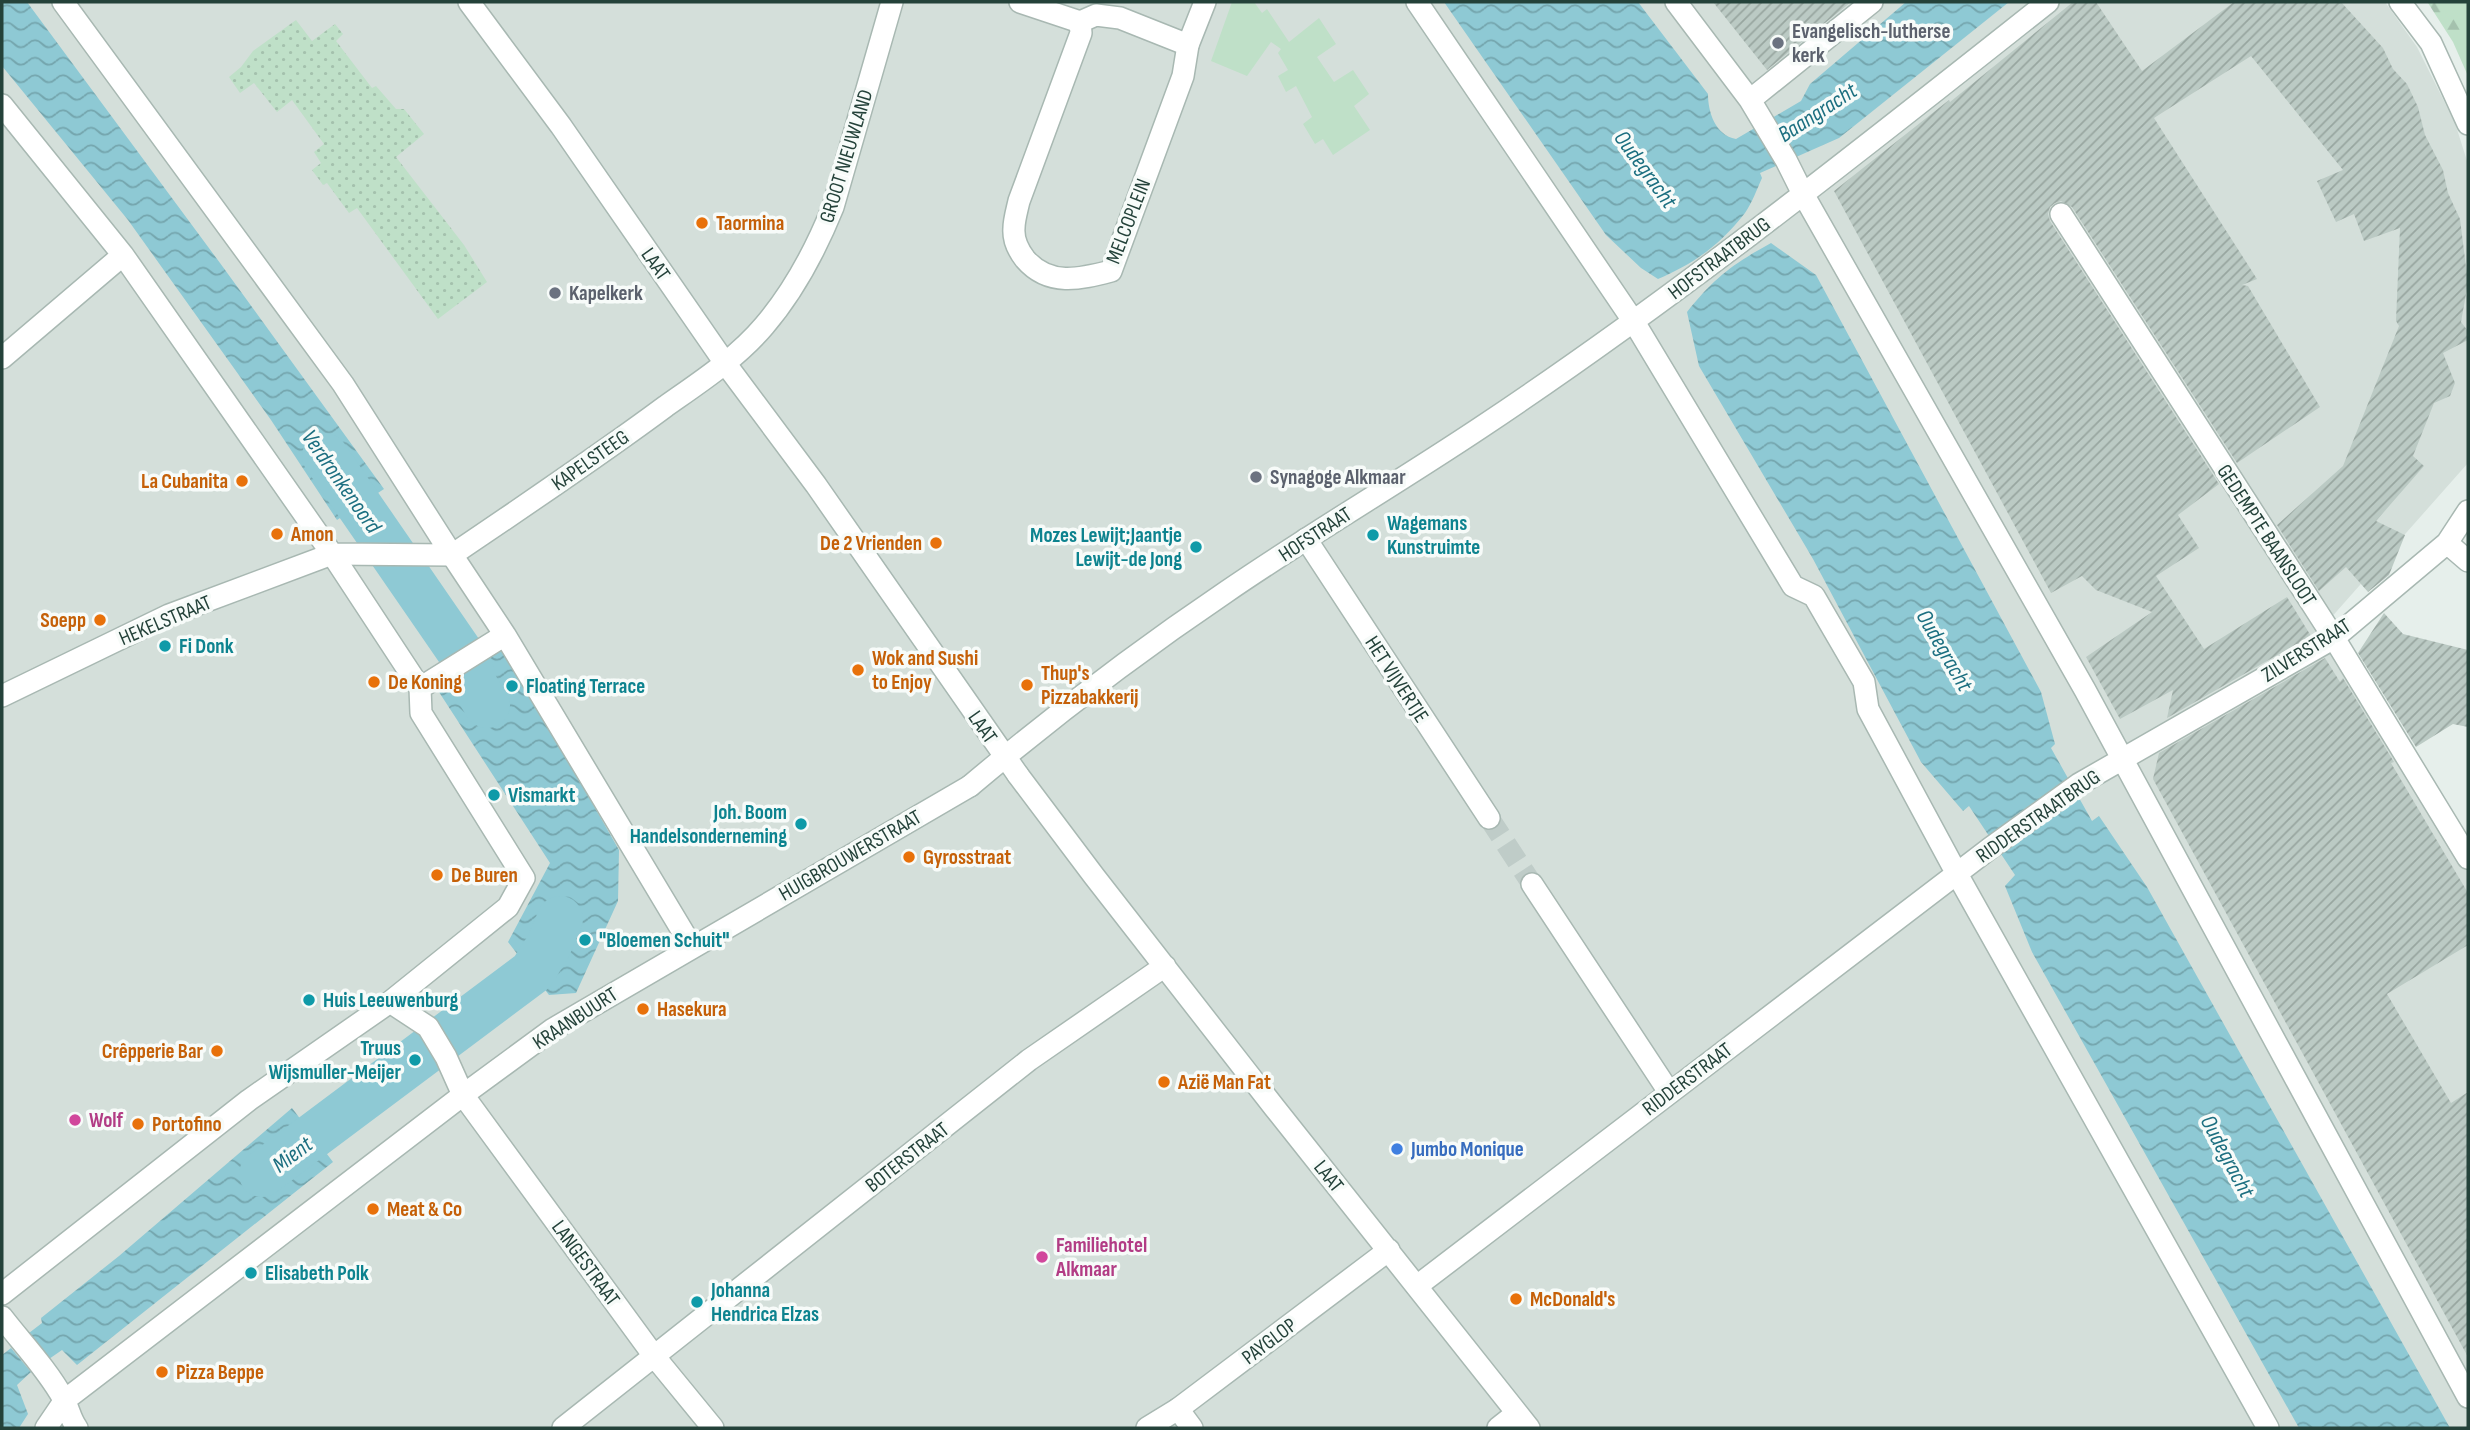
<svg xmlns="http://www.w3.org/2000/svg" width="2470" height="1430" viewBox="0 0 2470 1430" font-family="'Sofia Sans Condensed',sans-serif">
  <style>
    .built { fill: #d4dfda }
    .grass { fill: #bfe0c8 }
    .forest { fill: url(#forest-firs) }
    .park { fill: url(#park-dots) }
    .water { fill: url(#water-waves) }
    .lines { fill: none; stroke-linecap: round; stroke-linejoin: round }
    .canal { stroke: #8ec9d4; stroke-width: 46 }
    .building { fill: url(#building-hatch) }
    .pedestrian-tunnel { stroke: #bfccc8; stroke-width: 21; stroke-dasharray: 21 10; stroke-linecap: butt }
    .service-casing { stroke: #a8b8b2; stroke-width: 24 }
    .pedestrian-casing { stroke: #a8b8b2; stroke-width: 24 }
    .minor-casing { stroke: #a8b8b2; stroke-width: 24 }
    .service { stroke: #fff; stroke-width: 21 }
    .pedestrian { stroke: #fff; stroke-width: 21 }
    .minor { stroke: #fff; stroke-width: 21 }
    .worship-dot { fill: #6b7280; stroke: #f7fbf9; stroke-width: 2.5 }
    .food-dot { fill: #e8710a; stroke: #f7fbf9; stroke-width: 2.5 }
    .culture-dot { fill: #0f9aa8; stroke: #f7fbf9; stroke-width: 2.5 }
    .hotel-dot { fill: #d1479c; stroke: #f7fbf9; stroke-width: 2.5 }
    .shop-dot { fill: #3f7fe0; stroke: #f7fbf9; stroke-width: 2.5 }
    .labels { text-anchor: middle; stroke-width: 7; stroke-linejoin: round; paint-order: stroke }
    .worship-label { font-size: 21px; font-weight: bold; fill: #5b616d; stroke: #f7fbf9; text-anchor: start }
    .street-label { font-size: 21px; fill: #24423a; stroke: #f7fbf9 }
    .food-label { font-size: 21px; font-weight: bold; fill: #c56008; stroke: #f7fbf9; text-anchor: start }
    .culture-label { font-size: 21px; font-weight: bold; fill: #0d838f; stroke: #f7fbf9; text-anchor: start }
    .hotel-label { font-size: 21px; font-weight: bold; fill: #b23c85; stroke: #f7fbf9; text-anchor: start }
    .shop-label { font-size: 21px; font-weight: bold; fill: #366cbe; stroke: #f7fbf9; text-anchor: start }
    .water-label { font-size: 23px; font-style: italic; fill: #1c6f80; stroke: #f7fbf9 }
  </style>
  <defs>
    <pattern id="forest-firs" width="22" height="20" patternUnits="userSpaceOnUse" patternTransform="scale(1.75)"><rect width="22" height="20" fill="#bfe0c8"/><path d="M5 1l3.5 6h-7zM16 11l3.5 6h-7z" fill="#a4c1ad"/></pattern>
    <pattern id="park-dots" width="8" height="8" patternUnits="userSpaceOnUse" patternTransform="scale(1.75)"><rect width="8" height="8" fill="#bfe0c8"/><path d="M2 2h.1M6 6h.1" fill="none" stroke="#a4c1ad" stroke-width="1.8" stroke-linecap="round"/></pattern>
    <pattern id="water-waves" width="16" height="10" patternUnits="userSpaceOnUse" patternTransform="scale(1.75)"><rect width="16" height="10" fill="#8ec9d4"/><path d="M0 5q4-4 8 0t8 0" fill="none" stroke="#74a5ad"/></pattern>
    <pattern id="building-hatch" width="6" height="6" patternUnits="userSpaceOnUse" patternTransform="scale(1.75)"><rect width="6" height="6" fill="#bbcac4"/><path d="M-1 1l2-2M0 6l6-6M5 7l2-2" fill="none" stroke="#98a6a0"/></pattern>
  </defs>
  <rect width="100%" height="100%" fill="#e6efeb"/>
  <path class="built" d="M2,2h2383l32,45 38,76 13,41v299l-139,157 139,232v576h-2466z"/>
  <path class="grass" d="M1232,2h22l8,11 5,-4 22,33 30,-24 17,26 -19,13 17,25 19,-12 16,24 -15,12 16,24 -37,25 -10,-16 -8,5 -12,-20 9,-7 -16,-31 -10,6 -8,-16 10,-6 -10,-17 3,-4 -10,-7 -24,34 -36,-15z"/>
  <path class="forest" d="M2424,2h44v74l-15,-34 -25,-39z"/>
  <path class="park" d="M296,20l16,21 23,-17 8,10 -7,7 36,47 4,-2 20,23h8l20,25 -28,23 68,88 23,37 -49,37 -81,-111 -8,5 -22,-30 -4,2 -11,-15 9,-7 -7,-11 10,-8 -32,-44 -15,12 -23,-29 -14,10 -11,-16 12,-10 12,-16z"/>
  <path class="water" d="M2,2h25l193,261 164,226 -47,31 -66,-100 -143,-200 -126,-154z
    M1444,2h194l70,92c0,18 7,41 28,45l65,-38 9,-17 96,-82h103l-170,136 -79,35 2,5c-5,11 -10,25 -17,35 -25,32 -50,50 -87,66l-17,-11 -35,-33z
    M1771,243l45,32 225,417 14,52 -4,4 41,73 7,-5 48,71 303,541h-151l-267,-476 -27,-66 10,-11 -46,-69 -6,5 -42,-49 -108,-203 -114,-193 -12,-54c28,-35 46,-48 84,-69z
    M499,639l120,211 -1,51 -42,92 -27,2 -41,-53 42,-79 -113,-174z
    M292,1108l41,54 -256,203 -15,-15 -13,9 -20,-26 13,-10 -1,-5 78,-62z
    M11,1348l20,24 -14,13 11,29 -9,14h-17v-73z"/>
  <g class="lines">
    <path class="canal" d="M325,456l144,209 6,21 12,19
      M262,1174l270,-202 16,-25 12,-28"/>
  </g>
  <path class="building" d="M1713,2h138l-84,68z
    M2073,2h23l46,69 92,-69h107l42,46 10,21 14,15 11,23 7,28 18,35 5,23 12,26 8,64 -7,39 7,9v9l-25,13 12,30 -5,13 -16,7 -21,53 11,10 -48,55 29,14 -16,40 -21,17 -22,-25 -27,24 -42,-66 66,-59 56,-140 -3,-5 4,-93 -36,13 -10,-27 -18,8 -19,-41 26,-11 -92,-114 -97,62 103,161 -15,6 6,1 72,121 -83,56 -165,-256 -11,-6 -6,2 -5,4 -2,7 2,7 169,263 -41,31 21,33 -43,28 48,73 83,-52 24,39 -144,82 6,-28 -53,29 -34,-62 66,-45 -56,-22 -14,-14 -31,17 -217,-402 115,-91 1,2z
    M2384,613l19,21 65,16v77l-15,-3 -37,23 -58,-94z
    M2325,658l15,24 3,-4 51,84 -3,1 77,130v52l-81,49 64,109 17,-11v265l-315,-578 6,-26z"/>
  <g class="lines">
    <path class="pedestrian-tunnel" d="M1489,818l43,66"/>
    <defs>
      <path id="service" d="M1080,22l1,11 -62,168c-2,9 -5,19 -5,27 -1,12 4,22 11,31 24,28 55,20 86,12l72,-195 5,-31"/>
      <path id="pedestrian" d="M1306,539l183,279
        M452,555l53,80 187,312
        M420,688l85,-53
        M2,696l167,-81 163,-61 88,134 1,25 103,165 -16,29 -118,95 -141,98 -247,194
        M1018,775l76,101 180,231 255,321
        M1532,884l137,208
        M390,1002l38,25 18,30 17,38 191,261 59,72
        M2,1317c20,26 45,52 61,81 6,10 7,21 14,30
        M46,1428l19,-28 398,-305 90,-66 417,-243
        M563,1428l466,-368 136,-94
        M1147,1428l31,-19 211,-159
        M1498,1428l19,-15"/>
      <path id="minor" d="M63,2l280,382 109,171
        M469,2l92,124 164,237 91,122 202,290
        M1020,2l60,20 16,-7 24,3 68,27 17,-43
        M1417,2l217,320 159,264 21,10 11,19 39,67 4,27 89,165 311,554
        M1676,2l74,98 36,60 17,34 282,496 383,707
        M2400,2l31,41 37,81
        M1750,100l122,-98
        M2,105l121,150 209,299 120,1
        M2061,214l273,424 134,220
        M2,358l121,-103
        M2447,543l21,18
        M452,555c72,-49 144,-97 214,-149 34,-24 71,-48 98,-80 30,-35 52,-77 69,-119l59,-205
        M970,786c82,-69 167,-134 256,-194 83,-57 170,-108 254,-164 197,-131 382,-279 568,-426
        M1417,1286l572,-437 90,-65 255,-146 113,-95 21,-32
        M1178,1409l14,19"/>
    </defs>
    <use href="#service" class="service-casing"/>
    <use href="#pedestrian" class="pedestrian-casing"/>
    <use href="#minor" class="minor-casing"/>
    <use href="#service" class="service"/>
    <use href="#pedestrian" class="pedestrian"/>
    <use href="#minor" class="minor"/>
  </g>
  <g class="worship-dot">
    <circle cx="1778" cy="43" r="7"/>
    <circle cx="555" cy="293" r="7"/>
    <circle cx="1256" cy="477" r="7"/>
  </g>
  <g class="food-dot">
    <circle cx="702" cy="223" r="7"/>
    <circle cx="242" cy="481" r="7"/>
    <circle cx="277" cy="534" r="7"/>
    <circle cx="936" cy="543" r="7"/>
    <circle cx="100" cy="620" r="7"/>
    <circle cx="858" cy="670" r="7"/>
    <circle cx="374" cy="682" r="7"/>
    <circle cx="1027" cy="685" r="7"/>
    <circle cx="909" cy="857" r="7"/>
    <circle cx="437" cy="875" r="7"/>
    <circle cx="643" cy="1009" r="7"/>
    <circle cx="217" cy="1051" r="7"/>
    <circle cx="1164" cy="1082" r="7"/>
    <circle cx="138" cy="1124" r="7"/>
    <circle cx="373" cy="1209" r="7"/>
    <circle cx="1516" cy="1299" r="7"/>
    <circle cx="162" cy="1372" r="7"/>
  </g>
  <g class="culture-dot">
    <circle cx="1373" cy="535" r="7"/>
    <circle cx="1196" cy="547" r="7"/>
    <circle cx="165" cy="646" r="7"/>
    <circle cx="512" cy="686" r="7"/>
    <circle cx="494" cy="795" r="7"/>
    <circle cx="801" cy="824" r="7"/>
    <circle cx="585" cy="940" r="7"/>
    <circle cx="309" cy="1000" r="7"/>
    <circle cx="415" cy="1060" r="7"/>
    <circle cx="251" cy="1273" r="7"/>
    <circle cx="697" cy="1302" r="7"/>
  </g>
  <g class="hotel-dot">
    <circle cx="75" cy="1120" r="7"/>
    <circle cx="1042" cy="1257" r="7"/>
  </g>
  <circle class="shop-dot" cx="1397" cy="1149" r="7"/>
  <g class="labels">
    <g class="worship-label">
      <text x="1792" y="38">Evangelisch-lutherse<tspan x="1792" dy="24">kerk</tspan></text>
      <text x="569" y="300">Kapelkerk</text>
      <text x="1270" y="484">Synagoge Alkmaar</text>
    </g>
    <g class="street-label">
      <text transform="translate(846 156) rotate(-73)" y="7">GROOT NIEUWLAND</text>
      <text transform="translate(1128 221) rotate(-69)" y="7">MELCOPLEIN</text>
      <text transform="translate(1719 258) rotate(-37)" y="7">HOFSTRAATBRUG</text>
      <text transform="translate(656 264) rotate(55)" y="7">LAAT</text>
      <text transform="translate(590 460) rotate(-35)" y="7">KAPELSTEEG</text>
      <text transform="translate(1315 534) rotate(-33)" y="7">HOFSTRAAT</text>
      <text transform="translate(2267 535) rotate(57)" y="7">GEDEMPTE BAANSLOOT</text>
      <text transform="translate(165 620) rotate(-23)" y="7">HEKELSTRAAT</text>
      <text transform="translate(2306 650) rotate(-32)" y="7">ZILVERSTRAAT</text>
      <text transform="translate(1397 679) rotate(57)" y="7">HET VIJVERTJE</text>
      <text transform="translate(983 727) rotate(55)" y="7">LAAT</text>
      <text transform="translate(2038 816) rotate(-35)" y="7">RIDDERSTRAATBRUG</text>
      <text transform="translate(850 855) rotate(-30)" y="7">HUIGBROUWERSTRAAT</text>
      <text transform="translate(575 1018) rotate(-33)" y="7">KRAANBUURT</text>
      <text transform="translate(1687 1079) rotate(-37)" y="7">RIDDERSTRAAT</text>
      <text transform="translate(907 1157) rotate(-38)" y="7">BOTERSTRAAT</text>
      <text transform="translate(1329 1176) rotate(51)" y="7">LAAT</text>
      <text transform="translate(586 1263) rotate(54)" y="7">LANGESTRAAT</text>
      <text transform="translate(1269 1341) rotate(-37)" y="7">PAYGLOP</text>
    </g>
    <g class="food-label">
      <text x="716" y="230">Taormina</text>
      <text x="228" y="488" text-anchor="end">La Cubanita</text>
      <text x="291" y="541">Amon</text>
      <text x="922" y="550" text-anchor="end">De 2 Vrienden</text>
      <text x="86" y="627" text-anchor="end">Soepp</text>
      <text x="872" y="665">Wok and Sushi<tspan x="872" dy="24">to Enjoy</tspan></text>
      <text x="1041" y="680">Thup's<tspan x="1041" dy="24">Pizzabakkerij</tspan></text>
      <text x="388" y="689">De Koning</text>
      <text x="923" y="864">Gyrosstraat</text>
      <text x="451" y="882">De Buren</text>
      <text x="657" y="1016">Hasekura</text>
      <text x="203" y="1058" text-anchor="end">Crêpperie Bar</text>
      <text x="1178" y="1089">Azië Man Fat</text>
      <text x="152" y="1131">Portofino</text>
      <text x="387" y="1216">Meat &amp; Co</text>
      <text x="1530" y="1306">McDonald's</text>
      <text x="176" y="1379">Pizza Beppe</text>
    </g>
    <g class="culture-label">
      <text x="1387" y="530">Wagemans<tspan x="1387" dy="24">Kunstruimte</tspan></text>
      <text x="1182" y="542" text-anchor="end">Mozes Lewijt;Jaantje<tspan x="1182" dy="24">Lewijt-de Jong</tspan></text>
      <text x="179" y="653">Fi Donk</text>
      <text x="526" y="693">Floating Terrace</text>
      <text x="508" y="802">Vismarkt</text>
      <text x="787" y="819" text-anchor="end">Joh. Boom<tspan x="787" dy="24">Handelsonderneming</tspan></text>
      <text x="599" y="947">"Bloemen Schuit"</text>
      <text x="323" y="1007">Huis Leeuwenburg</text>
      <text x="401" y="1055" text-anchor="end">Truus<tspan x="401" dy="24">Wijsmuller-Meijer</tspan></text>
      <text x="265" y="1280">Elisabeth Polk</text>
      <text x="711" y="1297">Johanna<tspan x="711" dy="24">Hendrica Elzas</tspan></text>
    </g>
    <g class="hotel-label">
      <text x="89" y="1127">Wolf</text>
      <text x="1056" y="1252">Familiehotel<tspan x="1056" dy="24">Alkmaar</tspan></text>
    </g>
    <g class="shop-label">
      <text x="1411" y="1156">Jumbo Monique</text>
    </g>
    <g class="water-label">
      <text transform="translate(1817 112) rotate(-33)" y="8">Baangracht</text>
      <text transform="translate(1646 169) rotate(54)" y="8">Oudegracht</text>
      <text transform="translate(342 481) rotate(55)" y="8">Verdronkenoord</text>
      <text transform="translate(1945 650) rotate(60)" y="8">Oudegracht</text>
      <text transform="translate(292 1154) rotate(-37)" y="8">Mient</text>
      <text transform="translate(2228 1156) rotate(62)" y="8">Oudegracht</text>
    </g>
  </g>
  <rect width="2470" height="1430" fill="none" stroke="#24423a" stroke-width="7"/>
</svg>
